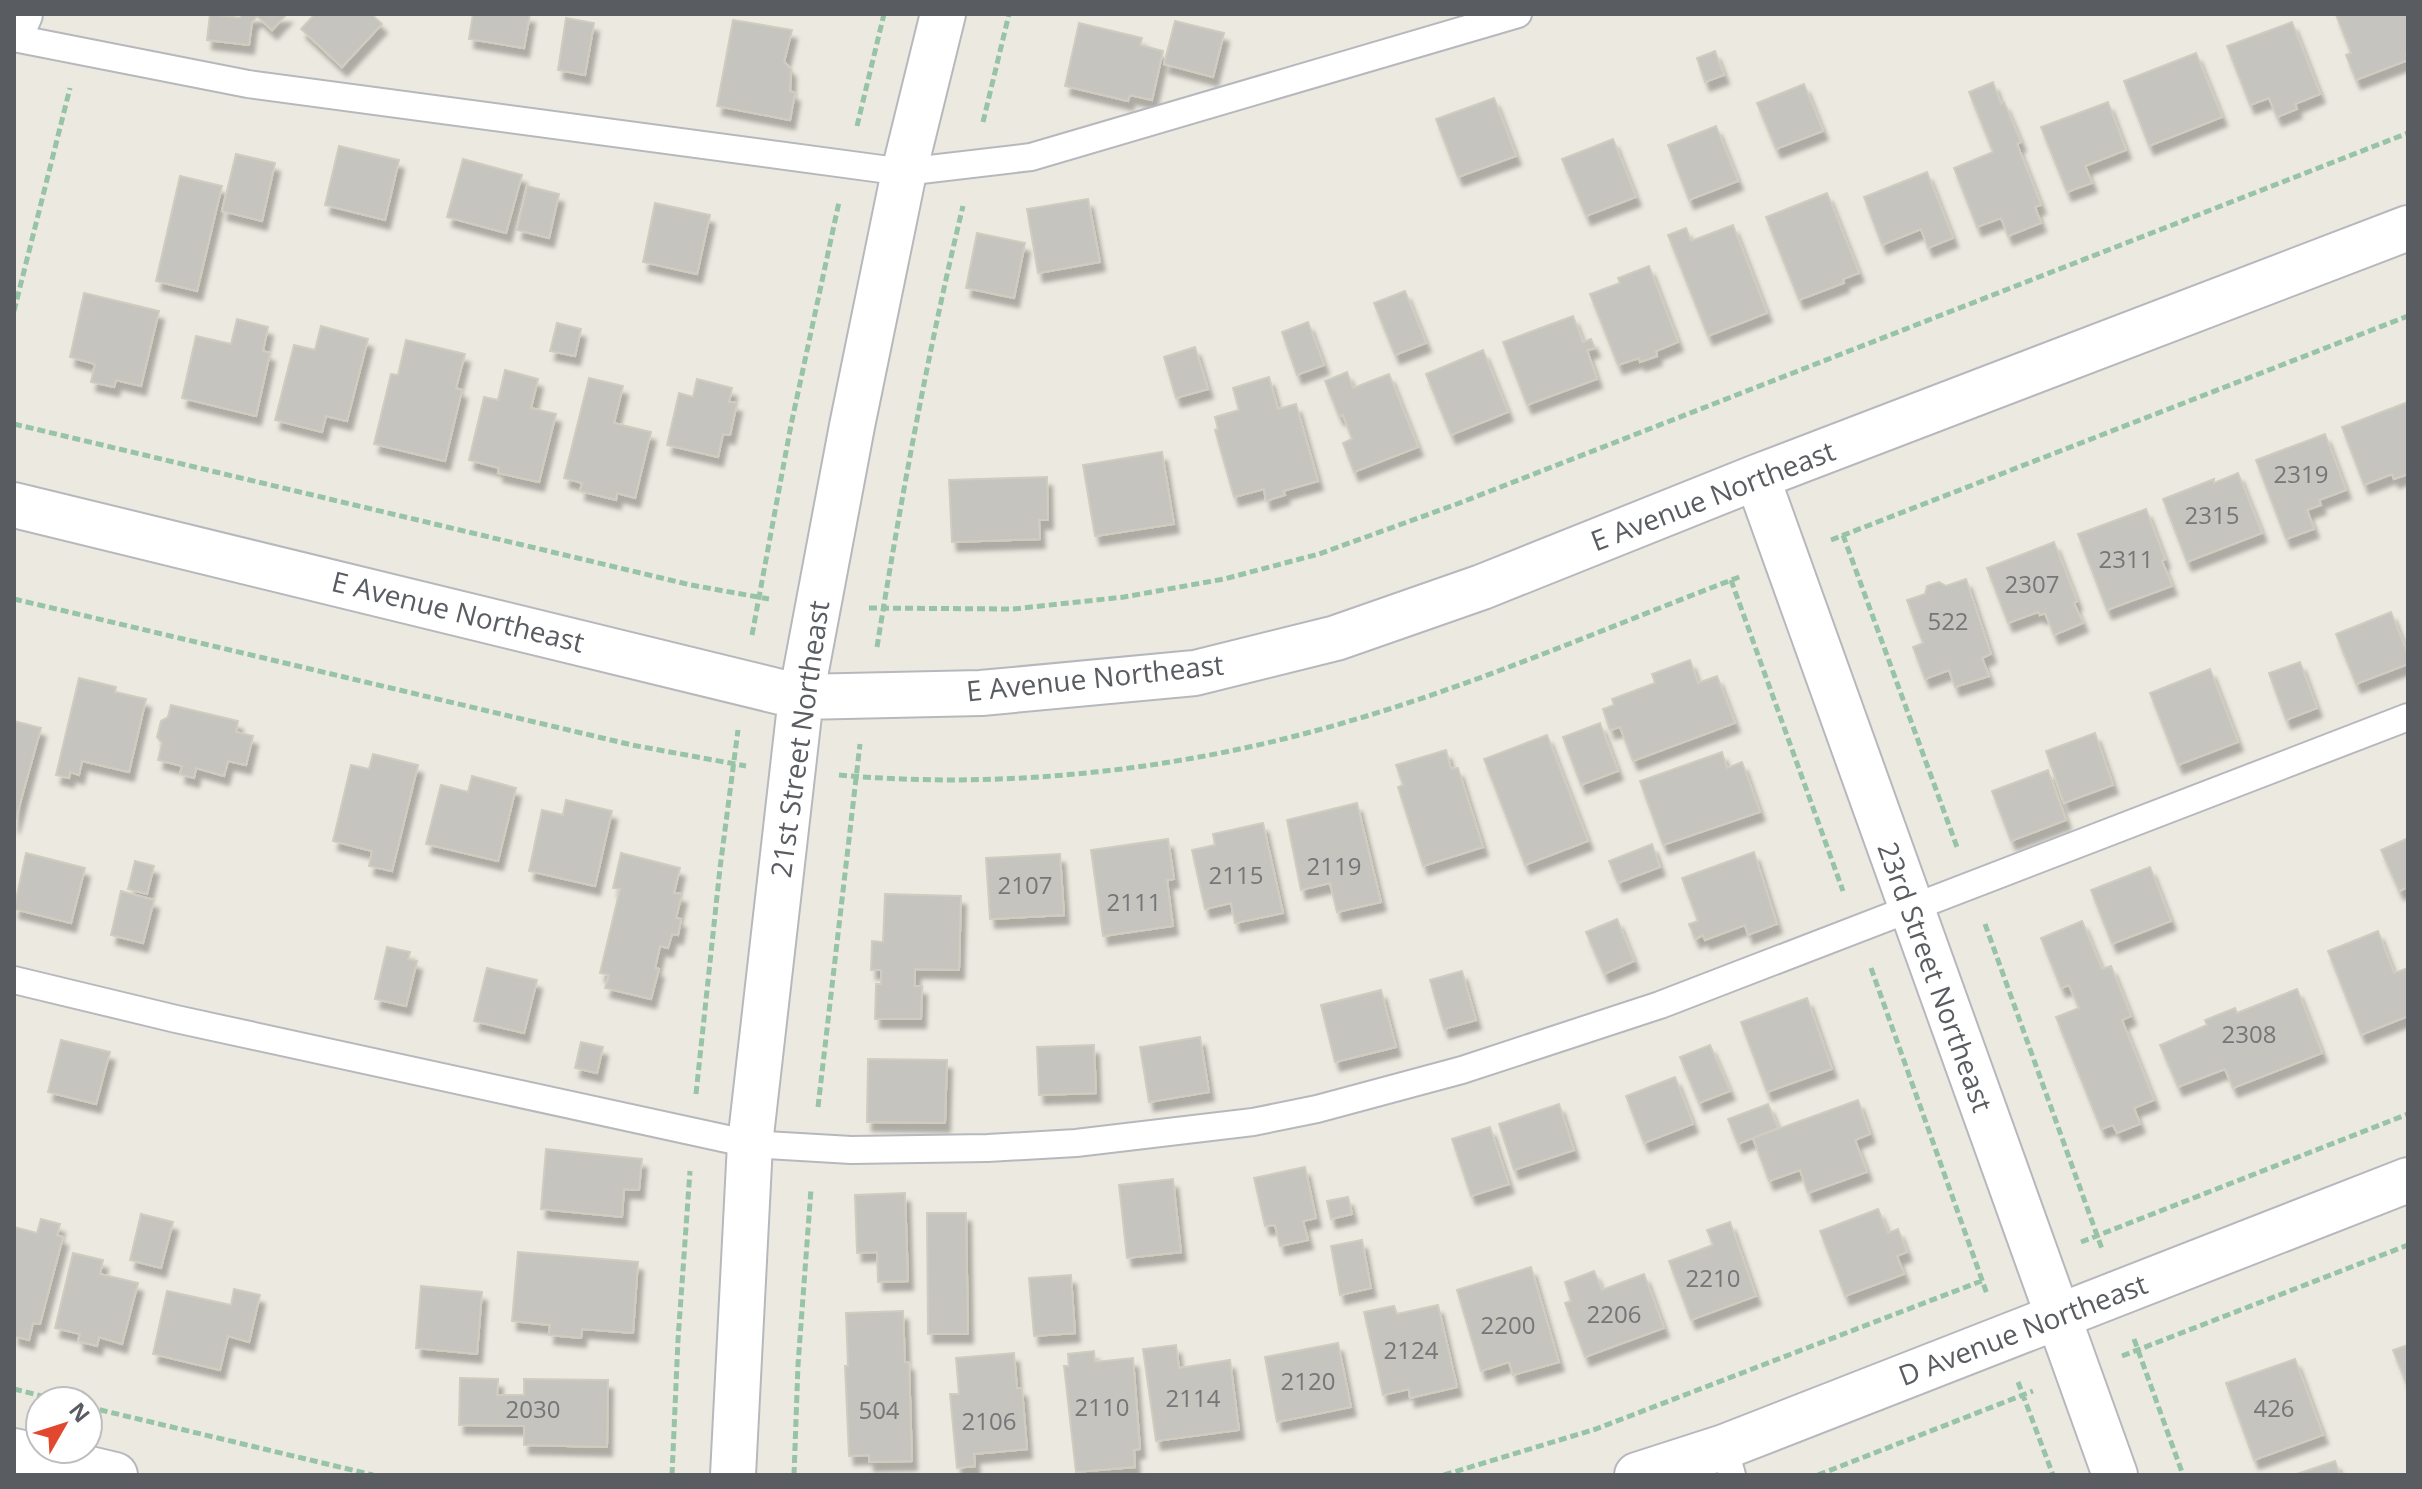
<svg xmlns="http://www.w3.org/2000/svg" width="2422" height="1489" viewBox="0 0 2422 1489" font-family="'Open Sans',sans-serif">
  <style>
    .building { fill: #c6c4be; stroke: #d0ccbf; stroke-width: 2; filter: url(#shadow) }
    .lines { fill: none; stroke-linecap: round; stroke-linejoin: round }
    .lane-casing { stroke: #b6b8bd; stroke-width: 30 }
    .street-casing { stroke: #b6b8bd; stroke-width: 48 }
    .secondary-casing { stroke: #b6b9bf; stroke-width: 48 }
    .path { stroke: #97c3a6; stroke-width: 5; stroke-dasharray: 8 4; stroke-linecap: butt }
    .lane { stroke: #fff; stroke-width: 26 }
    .street { stroke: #fff; stroke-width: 44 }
    .secondary { stroke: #fff; stroke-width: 44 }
    .labels { text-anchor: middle; stroke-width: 7; stroke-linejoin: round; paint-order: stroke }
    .number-label { font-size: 24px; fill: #747678 }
    .street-label { font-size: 28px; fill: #595c61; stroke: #fff }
  </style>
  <defs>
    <filter id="shadow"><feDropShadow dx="5" dy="9" stdDeviation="2" flood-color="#0004"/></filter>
  </defs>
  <rect width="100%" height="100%" fill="#eceae0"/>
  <path class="building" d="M210,14l30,4 2,-4h45l-15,16 -15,-14 -5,6 -3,23 -42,-5z
    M315,14h56l11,10 -40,43 -41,-38z
    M473,14h57l-6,34 -55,-9z
    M2408,14v40l-2,1 2,5 -52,20 -10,-25 5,-2 -15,-38z
    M566,18l28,5 -9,52 -27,-5z
    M733,20l59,10 -8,32 7,7 -1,22 5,2 -5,27 -73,-14z
    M1175,21l49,12 -11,44 -49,-13z
    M2292,22l28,72 -25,10 2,5 -20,8 -8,-19 -19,7 -23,-59z
    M1079,23l63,15 -2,7 23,6 -11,49 -22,-5 -2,6 -63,-15z
    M1715,51l9,24 -19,7 -8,-24z
    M2196,53l26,64 -73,29 -25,-65z
    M1993,82l8,22 3,-2 17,40 -4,2 24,61 -6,2 6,16 -33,13 -7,-18 -24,9 -23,-59 39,-16 -24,-60z
    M1804,84l19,47 -47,18 -19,-46z
    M1494,98l22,58 -58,21 -22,-58z
    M2108,102l18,48 -41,16 7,17 -25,9 -26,-65z
    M1716,126l22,55 -49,19 -21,-55z
    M1613,139l23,58 -50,19 -24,-57z
    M339,146l60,14 -14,60 -60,-15z
    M236,154l39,9 -13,58 -40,-10z
    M463,159l59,16 -16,58 -59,-16z
    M1927,172l26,66 -25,10 -7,-19 -39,16 -18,-48z
    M180,176l42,10 -25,105 -41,-10z
    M527,186l32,8 -10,44 -32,-8z
    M1827,193l32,80 -16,6 1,4 -45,17 -33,-83z
    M1088,199l12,63 -62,11 -11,-64z
    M655,203l55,12 -13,59 -54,-12z
    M1733,225l34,88 -59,23 -40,-101 18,-7 5,13z
    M977,233l48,10 -11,55 -48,-10z
    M1649,266l29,76 -22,9 1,5 -17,6 -1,-4 -21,7 -28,-71 30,-11 -2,-5z
    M1405,291l21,52 -31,12 -21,-52z
    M84,293l75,18 -18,75 -25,-6 -2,7 -23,-5 4,-18 -25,-7z
    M1573,316l10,26 8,-3 4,9 -8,2 10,29 -70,26 -24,-63z
    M237,319l31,8 -5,24 7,2 -14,63 -74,-18 14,-62 35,8z
    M1308,322l16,43 -27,10 -15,-43z
    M557,323l24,6 -6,27 -25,-5z
    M321,326l47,13 -21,82 -21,-5 -4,16 -47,-12 19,-75 21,5z
    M406,340l59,14 -9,34 6,2 -17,71 -71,-17 17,-70 7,1z
    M1195,347l13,42 -32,9 -12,-41z
    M1483,350l25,62 -57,23 -25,-61z
    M505,370l33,9 -7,29 25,6 -17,68 -41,-9 1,-5 -30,-8 15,-63 14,3z
    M1347,372l6,16 36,-14 29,73 -64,25 -11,-29 9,-4 -9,-24 -4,1 -14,-35z
    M1269,377l9,32 18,-5 22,77 -35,10 2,4 -19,6 -2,-12 -30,8 -19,-67 3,-1 -3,-12 24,-7 -6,-22z
    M589,378l34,8 -9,37 37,9 -16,66 -18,-5 -1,7 -36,-9 2,-8 -18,-5z
    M697,379l35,9 -3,14 8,1 -7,32 -7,-1 -5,23 -51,-12 12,-52 14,4z
    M2408,402v72l-14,5 -2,-5 -28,11 -22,-58z
    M2325,434l21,56 -27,10 2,5 -14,5 7,19 -28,10 -30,-79z
    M1162,452l12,72 -79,12 -12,-71z
    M2238,473l24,60 -75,29 -24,-63 51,-20v4z
    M1047,477l1,43h-9l1,19 -88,3 -3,-62z
    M2146,509l19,50 -3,2 10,25 -65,24 -29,-76z
    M2054,542l23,59 -3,2 9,20 -29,12 -9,-22 -5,2 -2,-3 -30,11 -21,-55z
    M1966,579l25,75 -9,4 7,18 -34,11 -6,-17 -24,9 -12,-32 10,-4 -16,-43 18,-6 2,-8 12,-4 7,4z
    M2391,612l17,43v9l-52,20 -20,-50z
    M1690,660l8,23 19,-7 18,47 -102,38 -13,-34 -10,3 -7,-21 11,-4 -2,-6 43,-16 -3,-9z
    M2300,662l17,46 -31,12 -17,-47z
    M2210,669l28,73 -60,23 -28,-72z
    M79,678l37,9 -1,5 31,7 -17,73 -47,-11 -3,14 -9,-3 -1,6 -13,-3z
    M171,705l67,16 -2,11 17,4 -7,29 -18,-4 -4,15 -28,-8 -2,10 -14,-4 2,-8 -24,-6 4,-17 -5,-6 4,-16 7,-4z
    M14,721l27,7 -27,97z
    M1600,723l18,48 -37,14 -18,-48z
    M2095,733l18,52 -49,18 -18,-52z
    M1547,735l41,106 -63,24 -41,-106z
    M1446,750l5,19 7,-1 25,79 -60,19 -25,-79 5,-2 -7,-20z
    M1722,752l5,16 15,-6 18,50 -97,33 -23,-64z
    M373,754l45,11 -26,106 -23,-5 3,-15 -39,-10 18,-76 18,4z
    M2048,770l18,50 -55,21 -19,-50z
    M472,776l44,12 -18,73 -72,-17 15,-59 27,7z
    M566,800l46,11 -17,75 -66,-15 13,-61 21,5z
    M1357,803l24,99 -44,10 -7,-29 -29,7 -14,-70z
    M1263,823l20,90 -48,10 -4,-20 -26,6 -13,-59 23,-5 -2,-11z
    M2408,838v49l-9,4 -18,-41z
    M1168,839l6,40 -7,1 6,46 -70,10 -12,-86z
    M1652,844l8,23 -42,16 -9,-22z
    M1754,852l23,72 -29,11 -3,-10 -40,15 -2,-5 -8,4 -6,-15 9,-3 -16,-43z
    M26,853l59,15 -14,55 -57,-14z
    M621,853l59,15 -6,25 8,1 -6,24 5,1 -3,16 -6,-1 -4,14 -8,-2 -5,22 4,1 -8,30 -46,-11 4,-13 -9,-2 20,-84 -7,-1z
    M1060,854l4,61 -74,4 -4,-61z
    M135,861l19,5 -7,28 -19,-5z
    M2150,867l21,54 -59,23 -21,-54z
    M121,891l33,9 -11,43 -32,-8z
    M885,894l76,2 -2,74 -44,-1v17h7l-1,33h-46l1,-35h5v-14h-10l1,-29 11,1z
    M1617,919l17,42 -30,13 -18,-42z
    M2082,921l20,48 9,-3 20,50 -9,4 32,80 -20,8 6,16 -23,9 -4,-8 -12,4 -45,-112 23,-9 -10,-23 -8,3 -20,-50z
    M2378,931l16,42 14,-5v48l-47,19 -33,-84z
    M387,947l23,5 -2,7 9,2 -11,45 -31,-7z
    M487,968l50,12 -13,53 -50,-12z
    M1462,971l14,49 -32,9 -14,-49z
    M2297,989l25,64 -89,35 -8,-19 -47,18 -18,-42 47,-20 -2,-5 30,-12 2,5z
    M1381,990l15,57 -61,15 -14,-57z
    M1807,998l25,71 -65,23 -26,-70z
    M1200,1037l9,55 -60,10 -9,-55z
    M61,1040l49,12 -14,52 -48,-12z
    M581,1042l22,5 -6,26 -22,-5z
    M1094,1045l2,48 -57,2 -2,-48z
    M1710,1045l20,46 -31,12 -19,-46z
    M868,1059l79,1 -2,63 -78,-1z
    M1675,1077l18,47 -49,19 -18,-47z
    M1858,1100l12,34 -15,6 12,32 -59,21 -8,-23 -31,11 -16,-43z
    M1559,1104l15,46 -60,20 -15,-46z
    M1768,1104l10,24 -40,16 -10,-25z
    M1490,1127l19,57 -38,12 -19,-57z
    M546,1149l96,10 -3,31 -15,-1 -2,28 -81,-8z
    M1305,1167l11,51 -13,3 5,19 -28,6 -5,-21 -10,1 -11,-48z
    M1173,1179l8,73 -54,6 -8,-73z
    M905,1193l3,88 -30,1 -1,-30 -20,1 -2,-58z
    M1348,1197l4,17 -21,5 -4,-18z
    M1878,1209l10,24 10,-4 9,23 -10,4 7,18 -59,22 -25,-65z
    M927,1213h39l2,121h-40z
    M141,1214l32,8 -12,46 -31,-8z
    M41,1219l19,5 -3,11 6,2 -23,87 -7,-1 -4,17 -15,-4v-109l23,6z
    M1730,1222l26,74 -65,24 -22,-59 44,-16 -6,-15z
    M1362,1240l9,48 -31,7 -9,-49z
    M518,1252l120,10 -5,71 -51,-4 -1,9 -32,-3 1,-10 -38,-4z
    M73,1253l30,7 -3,14 38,9 -16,61 -23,-7 -2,9 -19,-5 2,-7 -25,-6z
    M1531,1267l28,95 -46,13 -4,-13 -28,9 -24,-81z
    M1594,1271l8,19 42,-16 20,54 -79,29 -20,-54 6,-2 -6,-19z
    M1071,1275l4,58 -41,3 -5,-58z
    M421,1286l61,6 -5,62 -61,-6z
    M234,1289l26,6 -11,47 -21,-6 -8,34 -67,-16 14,-63 64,14z
    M1438,1305l19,82 -47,11 -1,-9 -26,6 -19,-83 30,-6 3,8z
    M903,1311l2,51h4l3,99 -43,1v-7l-20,1 -4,-90h3l-2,-53z
    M1338,1343l13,64 -74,15 -12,-65z
    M1176,1345l3,23 51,-8 9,70 -83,11 -13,-92z
    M2408,1345v43l-15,-38z
    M1094,1351l1,11 38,-4 7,91 -6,1 1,17 -59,5 -12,-106h5l-1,-12z
    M1014,1353l3,35h5l5,61 -53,5 1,12 -18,2 -7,-74h9l-3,-36z
    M2295,1359l28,76 -69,25 -28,-77z
    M460,1378l38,1 -1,16h27v-16l84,1 -1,67 -83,-2v-19l-65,-1z
    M2335,1461l5,14h-46z"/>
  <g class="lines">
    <defs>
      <path id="lane" d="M14,38l234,46 656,88 127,-15 487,-143
        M14,980l162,39 574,125 101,6 137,-2 88,-5 177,-21 64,-13 145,-39 198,-65 748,-288
        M1724,1447l8,28"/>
      <path id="street" d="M1757,477l358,998
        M14,505l787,192 180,-4 214,-20 141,-35 146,-51 275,-110 651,-249
        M14,1451l101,24
        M733,1475l17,-331 51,-447 51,-271 52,-254 39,-158
        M1637,1475l87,-28 684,-267"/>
      <path id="secondary" d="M14,27l6,-13"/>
    </defs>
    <use href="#lane" class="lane-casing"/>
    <use href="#street" class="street-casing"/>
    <use href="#secondary" class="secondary-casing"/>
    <path class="path" d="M983,122l26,-108
      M857,126l27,-112
      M14,311l56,-223
      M14,424l677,161 78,14
      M1843,535l114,312
      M1831,540l577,-224
      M1731,580l112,311
      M14,599l618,146 114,21
      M869,608l144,1 111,-12 100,-18 95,-25 138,-50 951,-371
      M752,635l39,-210 48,-223
      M877,647c24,-148 51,-296 86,-441
      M839,775c168,15 343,-5 504,-52 136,-39 267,-97 399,-147
      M1985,924l117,325
      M1871,968l116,326
      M696,1094l24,-226 18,-138
      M818,1107l42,-363
      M2081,1242l327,-128
      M2134,1339l49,136
      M2122,1356l286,-111
      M2018,1382l35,93
      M14,1389l48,12
      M88,1407l285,68
      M672,1475l6,-135 12,-169
      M794,1475l4,-110 13,-176
      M1444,1475l152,-46 388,-149
      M1818,1475l215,-84"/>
    <use href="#lane" class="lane"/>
    <use href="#street" class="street"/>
    <use href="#secondary" class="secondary"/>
  </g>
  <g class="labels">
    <g class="number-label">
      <text x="2301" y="483">2319</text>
      <text x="2212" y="524">2315</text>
      <text x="2126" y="568">2311</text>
      <text x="2032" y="593">2307</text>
      <text x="1948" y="630">522</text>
      <text x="1334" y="875">2119</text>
      <text x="1236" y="884">2115</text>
      <text x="1025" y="894">2107</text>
      <text x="1134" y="911">2111</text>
      <text x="2249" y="1043">2308</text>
      <text x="1713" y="1287">2210</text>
      <text x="1614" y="1323">2206</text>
      <text x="1508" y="1334">2200</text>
      <text x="1411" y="1359">2124</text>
      <text x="1308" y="1390">2120</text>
      <text x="1193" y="1407">2114</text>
      <text x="1102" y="1416">2110</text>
      <text x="2274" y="1417">426</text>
      <text x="533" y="1418">2030</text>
      <text x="879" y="1419">504</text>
      <text x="989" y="1430">2106</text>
    </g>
    <g class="street-label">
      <text transform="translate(1713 496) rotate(-21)" y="10">E Avenue Northeast</text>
      <text transform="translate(458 612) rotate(14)" y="10">E Avenue Northeast</text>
      <text transform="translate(1095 678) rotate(-6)" y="10">E Avenue Northeast</text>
      <text transform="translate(800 739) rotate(-82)" y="10">21st Street Northeast</text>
      <text transform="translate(1935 977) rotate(70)" y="10">23rd Street Northeast</text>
      <text transform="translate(2023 1330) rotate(-21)" y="10">D Avenue Northeast</text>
    </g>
  </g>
  <rect width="2422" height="1489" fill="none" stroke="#595c61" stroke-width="32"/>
  <g transform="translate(64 1425) rotate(51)"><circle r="38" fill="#ffffff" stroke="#bdbec0" stroke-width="2"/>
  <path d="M0-6L14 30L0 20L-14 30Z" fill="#e24830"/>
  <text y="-12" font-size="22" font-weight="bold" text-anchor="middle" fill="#595c61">N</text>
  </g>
</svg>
